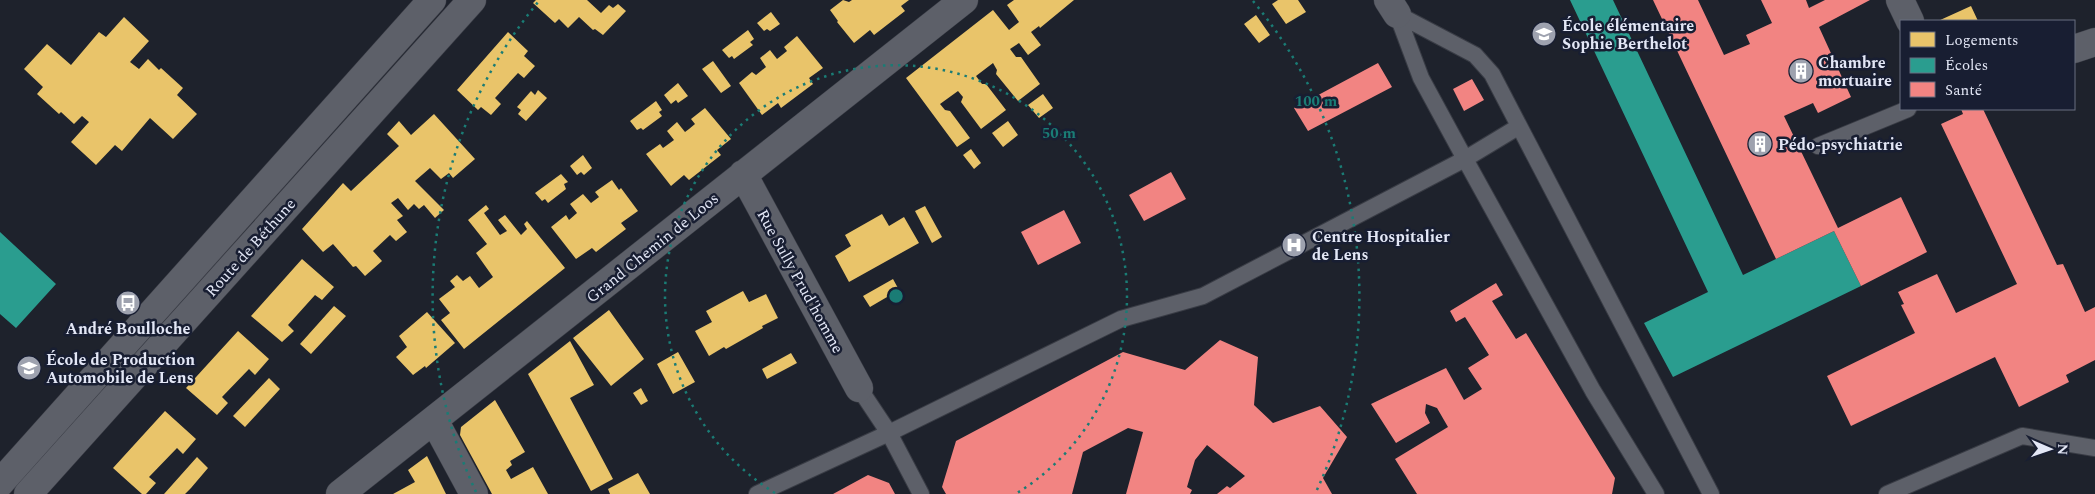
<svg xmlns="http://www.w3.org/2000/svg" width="2095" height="494" viewBox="0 0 2095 494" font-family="Spectral,serif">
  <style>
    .homes { fill: #e9c46a }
    .schools { fill: #2a9d8f }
    .health { fill: #f28482 }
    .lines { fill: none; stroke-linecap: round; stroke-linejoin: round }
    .service-casing { stroke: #393c45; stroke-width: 18 }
    .minor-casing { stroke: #393c45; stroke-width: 29 }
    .secondary-casing { stroke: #393c45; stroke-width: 29 }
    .service { stroke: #5d6069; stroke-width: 16 }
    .minor { stroke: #5d6069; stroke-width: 28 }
    .secondary { stroke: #5d6069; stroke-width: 28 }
    .ring { fill: none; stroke: #1a7c75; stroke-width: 2.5; stroke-dasharray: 2.5 5 }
    .labels { text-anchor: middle; stroke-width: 5; stroke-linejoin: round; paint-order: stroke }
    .poi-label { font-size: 16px; font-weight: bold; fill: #e3e7f6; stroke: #181e32; text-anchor: start }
    .street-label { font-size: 16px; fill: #e3e7f6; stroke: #181e32 }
    .centre { fill: #1a7c75; stroke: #181e32; stroke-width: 2.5 }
    .ring-label { font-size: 15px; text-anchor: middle; font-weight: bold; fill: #1a7c75; stroke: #181e32; stroke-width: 5; stroke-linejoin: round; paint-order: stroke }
  </style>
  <rect width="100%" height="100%" fill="#1e222c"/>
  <path class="homes" d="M536,0h51l14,13 8,-8 4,3 5,-4 8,7 -23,24 -8,-6 -2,1 -14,-13 -11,11 -9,-9 -4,4 -22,-20z
    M843,0l6,2 3,-2h57l-8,6 4,5 -31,24 -4,-5 -16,13 -17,-21 1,-1 -8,-11z
    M1014,0h60l-34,28 -1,-2 -8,6 10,13 -13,10 -9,-12 -9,6 6,8h5l19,27 -22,17 -22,-27 1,-4 -4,-7 -17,13 6,8h4l20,26 -25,19 -20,-27 2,-5 -5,-6 -18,13 5,6 5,1 20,27 -13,9 -51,-69 87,-68 16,20 10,-8 -12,-17z
    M1278,0h20l8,12 -20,12 -14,-20z
    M1971,6l7,15h-40z
    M771,12l9,12 -10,7 -3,-2 -3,2 -7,-8z
    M1256,15l14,20 -11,8 -15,-19z
    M124,17l25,24 -19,21 9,7 9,-10 11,11 2,-2 22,20 -6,7 20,19 -24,25 -23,-21 -28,33 -7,-6 -19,20 -25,-23 18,-20 -7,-6 -8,8 -13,-12 -2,2 -22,-20 6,-7 -19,-18 23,-25 24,21 28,-33 7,5z
    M748,30l6,9 -4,3 3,3 -19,14 -2,-3 -3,2 -7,-8z
    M508,32l20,19 -4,5 11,10 -11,12 -6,-5 -23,25 6,6 -10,11 -10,-8 -3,3 -21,-20z
    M797,36l26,32 -14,10 4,6 -32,24 -3,-5 -16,12 -23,-32 13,-11 4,3 10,-8 -6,-9 10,-8 7,9 10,-8 -3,-4z
    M713,61l18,25 -10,7 -19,-24z
    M678,83l10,13 -10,7 -2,-3 -5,4 -7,-9z
    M538,90l9,8 -21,23 -8,-7 3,-4 -4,-3 14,-16 4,4z
    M1043,94l10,14 -14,10 -11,-13z
    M656,101l6,9 -3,2 3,4 -19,14 -2,-2 -4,2 -7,-9z
    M705,108l26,31 -14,11 4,5 -32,25 -5,-5 -13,11 -25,-32 14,-10 3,4 11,-8 -7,-9 10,-9 8,10 4,-3 6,-5 -4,-5z
    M434,114l41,45 -22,19 -4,-5 -8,6 -11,-11 -15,13 29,29 -9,8 -11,-13 -5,4 -5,-5 -6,6 -10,-12 -7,5 12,13 -6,4 10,12 -11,9 -6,-6 -17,16 9,10 -17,15 -9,-10 -3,1 -20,-23 -10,8 -21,-23 41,-46 8,8 48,-45 -12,-12 12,-13 12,14z
    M1008,121l10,14 -15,12 -11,-14z
    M971,149l10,14 -7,6 -11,-14z
    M583,155l9,13 -8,7 -3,-3 -4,3 -7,-9z
    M561,174l7,8 -4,2 2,5 -18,14 -3,-4 -3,2 -7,-8z
    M612,180l7,10 2,-2 17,23 -17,12 5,6 -30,23 -4,-4 -16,11 -25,-32 15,-12 3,5 8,-7 -7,-9 13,-10 8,9 8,-6 -4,-5z
    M486,205l3,4 -5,4 16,22 7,-4 -9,-11 7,-5 16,20 6,-6 -3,-5 3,-3 38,47 -101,81 -23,-29 9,-7 -11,-14 16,-12 -5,-6 7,-6 6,6 7,-5 9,12 14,-11 -17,-24 11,-9 -19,-24z
    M925,206l17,31 -10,6 -17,-32z
    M882,214l7,12 15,-9 15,26 -70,39 -14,-26 16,-10 -6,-11z
    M302,259l32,28 -12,13 -7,-5 -27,30 6,6 -12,11 -31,-26z
    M893,279l6,11 -29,17 -7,-11z
    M743,291l6,11 17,-8 12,24 -16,8 1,2 -37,21 -2,-2 -15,9 -14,-25 17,-9 -6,-11z
    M334,306l12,10 -35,38 -11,-10z
    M609,310l35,49 -33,27 -38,-48z
    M427,312l28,31 -29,25 -1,-2 -12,9 -17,-18 11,-10 -8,-11z
    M238,331l31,28 -14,16 -6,-6 -27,28 6,6 -11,12 -31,-27z
    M570,341l24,44 -24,13 43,81 -22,12 -63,-117z
    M678,352l17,30 -22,12 -16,-30z
    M791,353l6,10 -30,16 -5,-10z
    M269,378l11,11 -35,38 -12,-11z
    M641,388l7,13 -7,4 -8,-12z
    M495,400l30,52 -15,9 2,4 -6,5 5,9 22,-12 15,27h-56l-32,-59 1,-8z
    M165,411l31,28 -13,15 -6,-6 -28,29 7,6 -10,11h-4l-29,-26z
    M427,456l19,38h-53l22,-12 -7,-12z
    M197,457l11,11 -17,20 -6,6h-21z
    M638,473l12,21h-40l-2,-5z"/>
  <path class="schools" d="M1570,0h43l130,275 91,-44 27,55 -188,91 -29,-54 64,-31z
    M0,232l56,52 -40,44 -16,-14z"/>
  <path class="health" d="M1653,0h45l26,55 26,-11 -4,-9 26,-12 -11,-23h45l3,8 16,-8h45l-51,27 32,70 -33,16 -5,-10 -29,13 54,112 63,-31 26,55 -66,34 -27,-55 -58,28z
    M1378,63l14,24 -84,44 -14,-23z
    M1472,79l12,21 -20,11 -11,-22z
    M1961,109h22l74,156 6,-1 22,48 10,-5v53l-29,15 3,7 -50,25 -24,-50 -144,69 -24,-50 88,-43 -14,-28 3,-1 -6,-12 39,-18 19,39 61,-29 -76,-160 22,-10z
    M1171,172l15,27 -42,22 -15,-26z
    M1064,210l17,33 -43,22 -17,-33z
    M1496,283l7,12 -11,6 24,38 10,-6 89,145 -3,16h-195l-22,-35 53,-32 -11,-19 -11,-4 -1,9 5,10 -34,20 -25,-39 75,-36 18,32 18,-11 -14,-21 21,-13 -24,-38 -9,5 -6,-11z
    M1220,340l38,17 -4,48 19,18 47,-17 27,31 -24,41 9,16h-115l10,-8 3,2 15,-12 -38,-31 -12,15 -8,27 5,3 -2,4h-64l17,-62 -15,-4 -45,24 -11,42h-126l-4,-7 14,-46 167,-89 62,18z
    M868,475l21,8 6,11h-62z"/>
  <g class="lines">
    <defs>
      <path id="service" d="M1397,14l78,41 17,19 219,420
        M1397,14l24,64 44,81 128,232 63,103
        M1818,146l90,-37
        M859,388l30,45 32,61
        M757,494l132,-61 232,-114 82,-23 262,-137 53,-32
        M1887,494l135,-58 73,12"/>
      <path id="minor" d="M1388,0l9,14
        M1900,0l10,21
        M2074,49l21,-7
        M743,174l116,214
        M434,420l40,74
        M340,494l624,-494"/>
      <path id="secondary" d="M0,483l432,-483
        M28,494l444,-494"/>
    </defs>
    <use href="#service" class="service-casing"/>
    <use href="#minor" class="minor-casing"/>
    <use href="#secondary" class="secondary-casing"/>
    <use href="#service" class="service"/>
    <use href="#minor" class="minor"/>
    <use href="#secondary" class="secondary"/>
  </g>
  <g class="ring">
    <path d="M775 493A231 231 0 1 1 1017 493"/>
    <path d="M476 492A463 463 0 0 1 539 1M1253 1A463 463 0 0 1 1316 492"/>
  </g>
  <defs>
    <symbol id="school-disc" viewBox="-11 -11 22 22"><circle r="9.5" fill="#9ea2af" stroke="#181e32"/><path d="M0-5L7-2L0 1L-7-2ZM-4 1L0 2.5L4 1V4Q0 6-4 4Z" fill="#fff"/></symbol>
    <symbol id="building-disc" viewBox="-11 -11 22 22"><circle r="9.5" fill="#9ea2af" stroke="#181e32"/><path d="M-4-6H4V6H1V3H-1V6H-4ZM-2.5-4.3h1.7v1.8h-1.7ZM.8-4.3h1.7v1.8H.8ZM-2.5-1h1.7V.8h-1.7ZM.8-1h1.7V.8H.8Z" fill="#fff"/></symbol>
    <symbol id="hospital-disc" viewBox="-11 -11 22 22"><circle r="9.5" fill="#9ea2af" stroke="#181e32"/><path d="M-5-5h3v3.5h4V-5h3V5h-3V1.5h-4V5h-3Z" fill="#fff"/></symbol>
    <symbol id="bus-disc" viewBox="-11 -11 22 22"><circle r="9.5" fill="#9ea2af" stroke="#181e32"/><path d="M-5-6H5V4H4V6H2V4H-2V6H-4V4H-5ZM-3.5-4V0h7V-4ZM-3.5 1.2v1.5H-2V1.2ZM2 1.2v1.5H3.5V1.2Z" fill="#fff"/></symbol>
  </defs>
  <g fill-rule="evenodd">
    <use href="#school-disc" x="1530" y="20" width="28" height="28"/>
    <use href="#building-disc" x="1787" y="57" width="28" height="28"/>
    <use href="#building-disc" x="1746" y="130" width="28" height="28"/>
    <use href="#hospital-disc" x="1280" y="231" width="28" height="28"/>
    <use href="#bus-disc" x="114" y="289" width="28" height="28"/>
    <use href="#school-disc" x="15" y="354" width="28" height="28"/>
  </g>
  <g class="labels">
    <g class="poi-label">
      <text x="1562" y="31">École élémentaire<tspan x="1562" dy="18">Sophie Berthelot</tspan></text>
      <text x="1818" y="68">Chambre<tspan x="1818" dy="18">mortuaire</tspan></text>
      <text x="1778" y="150">Pédo-psychiatrie</text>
      <text x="1312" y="242">Centre Hospitalier<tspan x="1312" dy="18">de Lens</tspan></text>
      <text x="128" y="334" text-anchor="middle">André Boulloche</text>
      <text x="46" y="365">École de Production<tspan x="46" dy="18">Automobile de Lens</tspan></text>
    </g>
    <g class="street-label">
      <text transform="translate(250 247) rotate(-48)" y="6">Route de Béthune</text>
      <text transform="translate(652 247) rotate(-39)" y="6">Grand Chemin de Loos</text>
      <text transform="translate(801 281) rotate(61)" y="6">Rue Sully Prud'homme</text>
    </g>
  </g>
  <circle cx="896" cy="296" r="8" class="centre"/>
  <g class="ring-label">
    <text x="1316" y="106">100 m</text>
    <text x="1059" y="138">50 m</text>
  </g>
  <rect x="1900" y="20" width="175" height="90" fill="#181e32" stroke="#696e80"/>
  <rect x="1910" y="32" width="25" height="15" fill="#e9c46a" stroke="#696e80"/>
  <text x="1945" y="45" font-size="15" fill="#e3e7f6">Logements</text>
  <rect x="1910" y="58" width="25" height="15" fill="#2a9d8f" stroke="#696e80"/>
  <text x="1945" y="70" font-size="15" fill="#e3e7f6">Écoles</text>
  <rect x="1910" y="82" width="25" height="15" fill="#f28482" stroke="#696e80"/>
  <text x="1945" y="95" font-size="15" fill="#e3e7f6">Santé</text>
  <g transform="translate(2050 449) rotate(92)" stroke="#181e32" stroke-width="4" paint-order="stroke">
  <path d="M0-4L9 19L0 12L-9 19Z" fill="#e3e7f6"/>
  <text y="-8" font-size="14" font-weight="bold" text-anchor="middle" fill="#e3e7f6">N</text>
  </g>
</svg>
